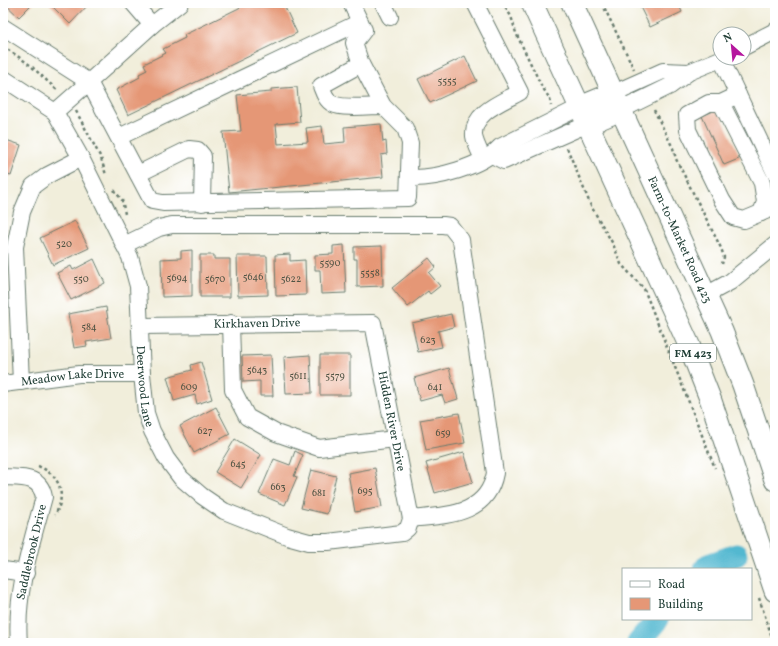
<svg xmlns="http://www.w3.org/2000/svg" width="778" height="646" viewBox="0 0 778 646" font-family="Vollkorn,serif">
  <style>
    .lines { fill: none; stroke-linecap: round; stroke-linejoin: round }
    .river { stroke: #52b8d0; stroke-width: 23 }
    .building { fill: #e59776 }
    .minor-casing { stroke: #687b6e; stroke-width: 18 }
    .major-casing { stroke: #687b6e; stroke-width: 23 }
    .path { stroke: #687b6e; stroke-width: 2.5; stroke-dasharray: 3 3; stroke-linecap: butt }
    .minor { stroke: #fff; stroke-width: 16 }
    .major { stroke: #fff; stroke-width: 21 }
    .labels { text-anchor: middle; stroke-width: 3.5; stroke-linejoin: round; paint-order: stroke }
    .number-label { font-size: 10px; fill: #505444 }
    .shield { fill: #fff; stroke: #627771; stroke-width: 1 }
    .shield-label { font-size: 11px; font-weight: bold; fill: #1f3d34 }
    .street-label { font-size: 12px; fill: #1f3d34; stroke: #fff }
  </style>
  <rect width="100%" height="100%" fill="#fff"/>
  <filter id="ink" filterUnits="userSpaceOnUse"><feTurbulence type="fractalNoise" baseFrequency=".025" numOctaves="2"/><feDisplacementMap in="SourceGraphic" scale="8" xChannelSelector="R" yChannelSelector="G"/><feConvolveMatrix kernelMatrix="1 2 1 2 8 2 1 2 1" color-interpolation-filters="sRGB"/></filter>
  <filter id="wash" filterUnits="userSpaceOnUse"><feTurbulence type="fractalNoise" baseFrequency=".012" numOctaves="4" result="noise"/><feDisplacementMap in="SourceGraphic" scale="16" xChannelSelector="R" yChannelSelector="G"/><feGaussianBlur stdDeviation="0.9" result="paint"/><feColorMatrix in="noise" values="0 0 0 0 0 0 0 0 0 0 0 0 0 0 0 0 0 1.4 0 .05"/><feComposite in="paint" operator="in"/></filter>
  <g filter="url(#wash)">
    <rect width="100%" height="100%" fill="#f1eedb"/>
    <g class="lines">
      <path class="river" d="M705,569l3,-4 28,-10
        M638,643l20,-24"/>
    </g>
    <g id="blocks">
      <path class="building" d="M4,3h29l-14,14z
        M49,3h41l-20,21z
        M239,3h44l14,30 -169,82 -12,-25 24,-13 -1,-3 8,-4 -3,-6 22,-11 -3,-4 22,-11 -1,-3 57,-28z
        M638,3h40l4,9 -32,15z
        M465,56l12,25 -47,22 -12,-24z
        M297,87l3,35 -24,2 2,20 30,-2 -2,-14 16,-2 2,18 21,-2 -1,-15 37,-3 2,18 3,-1 1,13 -6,1 2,22 -154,15 -6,-60 18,-1 -4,-36 34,-3v-3z
        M718,109l23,49 -17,7 -22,-49z
        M3,139l18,6 -10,31 -8,-3z
        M75,221l14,27 -36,17 -13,-27z
        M344,245l2,48 -25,1 -1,-24h-5v-15l18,-1v-8z
        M382,246l1,40 -26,1v-28h-3v-12z
        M192,250v46l-30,1 -1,-38 20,-1v-7z
        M290,254v7l15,-1 1,35 -30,1 -1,-41z
        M200,255h14v4h16v38h-30z
        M237,256h30l1,39 -30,1z
        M429,258l7,9 -7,6 11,13 -10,8 -2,-3 -20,16 -16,-19z
        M94,259l11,24 -34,17 -14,-27 14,-7 2,4z
        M106,307l5,31 -25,4 1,4 -13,2 -6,-34z
        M451,314l3,13 -16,4 4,16 -24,5 -6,-29z
        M271,355l2,41h-13v-15l-17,1 -1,-26z
        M310,355l2,38 -26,1 -2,-37z
        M320,355h30v40h-30z
        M201,362l11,37 -15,5 -2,-9 -21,6 -7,-24 25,-7 -1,-5z
        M449,368l9,31 -13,4 -3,-8 -22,6 -6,-23z
        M216,407l14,27 -36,19 -14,-27z
        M459,413l6,30 -39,7 -6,-30z
        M235,439l26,16 -20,33 -26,-16z
        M295,451l8,4 -9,21 3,1 -12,28 -26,-11 15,-35 16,6z
        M464,452l9,30 -38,11 -9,-30z
        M375,468l7,39 -27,5 -7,-39z
        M311,470l25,6 -9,38 -26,-6z"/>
    </g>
  </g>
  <g filter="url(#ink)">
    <use href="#blocks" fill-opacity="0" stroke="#687b6e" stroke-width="1"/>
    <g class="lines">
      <defs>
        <g id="minor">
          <path d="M383,3l7,14"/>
          <path d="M475,3l45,89c-17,10 -48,20 -46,44 1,7 6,16 9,23"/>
          <path d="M152,25l28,-22"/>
          <path d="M3,27l86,55 63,-57 -19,-22"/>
          <path d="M744,47l31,-16"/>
          <path d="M721,59l54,114"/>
          <path d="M361,64l-40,22c2,5 5,15 12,18 10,5 37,2 50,2"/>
          <path id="s1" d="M3,78l52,34 26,46 49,99 8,29 4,88 4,39 6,18 14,27 15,20 21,18 22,15 63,25 22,6h19l74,-9 6,-5 3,-9 -38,-196 -232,3"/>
          <path d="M614,93l49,-22 26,1"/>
          <path d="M738,95l-17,8h-12l-22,12 1,15 34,70 11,17 11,3 31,-13"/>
          <path d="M721,103l41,80 3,19 -4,11"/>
          <path d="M621,110l49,-24 19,-14 34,-14"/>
          <path d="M55,112l34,-30 63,119 11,2 245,-5 2,-55 -5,-15 -22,-22 -22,-42 -7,-21 10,-13 -13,-27"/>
          <path d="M119,137l241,-115"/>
          <path d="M492,155l12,6 84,-37"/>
          <path d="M138,174l51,-25 9,1 5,6 -1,47"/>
          <path d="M410,178c26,1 71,-11 90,-31l80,-40"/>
          <path d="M124,245l35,-17 13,-3h271l7,1 11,14 34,233c-8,43 -49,42 -84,46"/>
          <path d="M706,295l24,-13 45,-37"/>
          <path d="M231,323l2,67 14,27 29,16 43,15 76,-9"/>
          <path d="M21,382l-6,-135 7,-35 11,-26 15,-11 33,-17"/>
          <path id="s2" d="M3,384l76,-10h63"/>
          <path d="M3,477c18,1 37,-2 41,20 -13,48 -29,96 -25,146"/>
          <path d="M3,570l23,3"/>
        </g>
        <g id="major">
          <path d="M532,3l157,342 22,56 64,190"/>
          <path id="s3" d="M572,3l150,328 21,54 32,95"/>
          <path d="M580,107l34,-14"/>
          <path d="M588,124l33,-14"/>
        </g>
      </defs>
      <use href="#minor" class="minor-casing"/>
      <use href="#major" class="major-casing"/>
      <path class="path" d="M502,3l9,13 5,17 25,52 9,14 1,7
        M602,3l32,66
        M3,46l27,19 28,26
        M654,110l19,38 3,11 45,89 3,9 -2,7
        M76,111l25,47 5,17
        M567,148l24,58 22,38 8,20 23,25 71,179
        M114,190l8,10 3,14
        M38,466c22,9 29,28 17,49
        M759,598l15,45"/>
      <use href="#minor" class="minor"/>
      <use href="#major" class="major"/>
    </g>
  </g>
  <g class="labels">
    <g class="number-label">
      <text x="447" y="84">5555</text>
      <text x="64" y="247">520</text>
      <text x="330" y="266">5590</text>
      <text x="370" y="276">5558</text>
      <text x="253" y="280">5646</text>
      <text x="177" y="281">5694</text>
      <text x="81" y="282">550</text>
      <text x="215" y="282">5670</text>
      <text x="291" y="282">5622</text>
      <text x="89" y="330">584</text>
      <text x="428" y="343">623</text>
      <text x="257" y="373">5643</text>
      <text x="298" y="379">5611</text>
      <text x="335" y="379">5579</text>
      <text x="189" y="390">609</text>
      <text x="435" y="390">641</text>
      <text x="205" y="434">627</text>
      <text x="443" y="436">659</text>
      <text x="238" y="467">645</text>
      <text x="278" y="490">663</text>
      <text x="365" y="494">695</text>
      <text x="319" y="496">681</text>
    </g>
    <rect class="shield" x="670" y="344" width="46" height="18" rx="3"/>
    <g class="shield-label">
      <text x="693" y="357">FM 423</text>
    </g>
    <g class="street-label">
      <text dy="4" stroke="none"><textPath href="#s3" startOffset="260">Farm-to-Market Road 423</textPath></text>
      <text transform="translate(257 323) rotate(-1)" y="4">Kirkhaven Drive</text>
      <text dy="4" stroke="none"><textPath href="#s2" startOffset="70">Meadow Lake Drive</textPath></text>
      <text dy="4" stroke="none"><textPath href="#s1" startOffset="356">Deerwood Lane</textPath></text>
      <text transform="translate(392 421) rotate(79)" y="4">Hidden River Drive</text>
      <text transform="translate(31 552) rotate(-77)" y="4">Saddlebrook Drive</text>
    </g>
  </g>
  <rect width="778" height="646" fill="none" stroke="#fff" stroke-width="16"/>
  <rect x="622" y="568" width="130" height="52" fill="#ffffff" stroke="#a5b1ae"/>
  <rect x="630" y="581" width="20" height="6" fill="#ffffff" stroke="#a5b1ae"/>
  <text x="658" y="588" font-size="12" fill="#1f3d34">Road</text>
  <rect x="630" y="598" width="20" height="12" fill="#e59776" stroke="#a5b1ae"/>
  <text x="658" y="608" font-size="12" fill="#1f3d34">Building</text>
  <g transform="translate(732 46) rotate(333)"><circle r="19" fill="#ffffff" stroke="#a5b1ae"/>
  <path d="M0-3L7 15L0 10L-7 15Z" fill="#b5179e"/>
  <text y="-6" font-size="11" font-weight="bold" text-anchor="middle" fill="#1f3d34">N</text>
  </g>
</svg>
